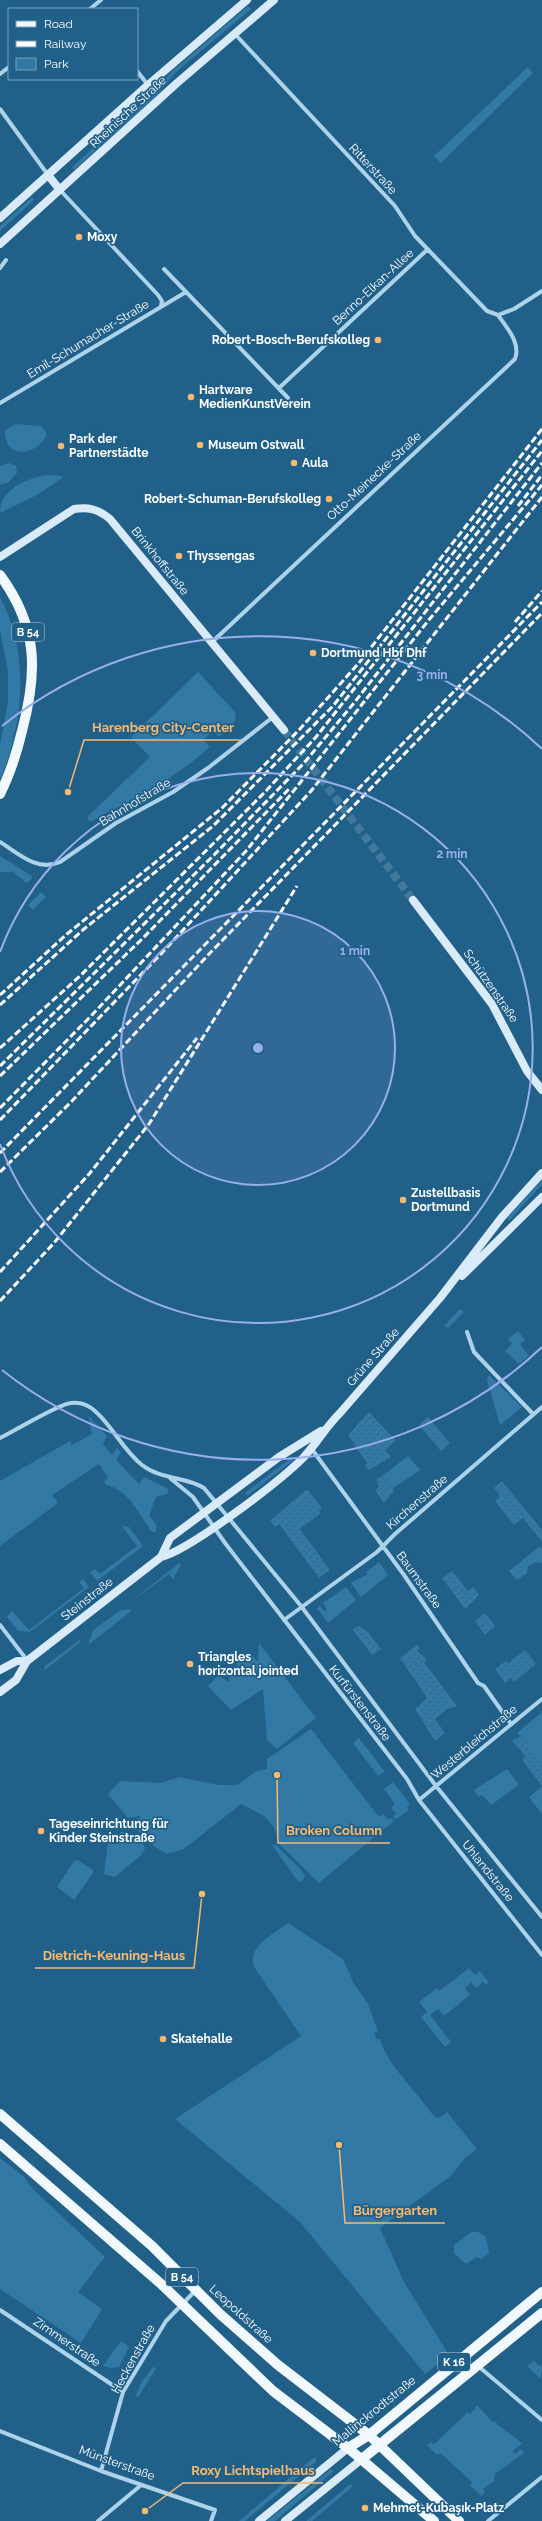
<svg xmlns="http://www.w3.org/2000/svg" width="542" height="2521" viewBox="0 0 542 2521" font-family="Raleway,sans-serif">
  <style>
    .green { fill: #3279a5 }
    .garden { fill: url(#garden-dots) }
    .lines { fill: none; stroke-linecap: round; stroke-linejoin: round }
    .secondary-tunnel { stroke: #42789b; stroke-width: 8; stroke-dasharray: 8 4; stroke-linecap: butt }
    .street { stroke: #add3ea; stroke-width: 4 }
    .secondary { stroke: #d9ebf8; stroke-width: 8 }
    .primary { stroke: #f2f9fe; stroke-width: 10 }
    .rail { stroke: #fff; stroke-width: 3; stroke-dasharray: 7 3; stroke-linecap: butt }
    .ring { fill: none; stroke: #99afed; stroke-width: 2 }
    .poi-dot { fill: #f7b96f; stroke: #216089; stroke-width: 1.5 }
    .labels { text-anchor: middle; stroke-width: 3.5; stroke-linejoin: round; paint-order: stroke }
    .shield { fill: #216089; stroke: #bccfdc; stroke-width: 1 }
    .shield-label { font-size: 11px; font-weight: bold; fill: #fff }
    .street-label { font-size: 12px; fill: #fff; stroke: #216089 }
    .poi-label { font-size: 12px; font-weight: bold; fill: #fff; stroke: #216089; text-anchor: start }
    .centre { fill: #99afed; stroke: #216089; stroke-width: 2 }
    .ring-label { font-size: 12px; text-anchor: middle; font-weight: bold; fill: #99afed; stroke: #216089; stroke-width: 3.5; stroke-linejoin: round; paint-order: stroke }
    .leader { fill: none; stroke: #f7b96f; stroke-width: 1.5 }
    .callout-dot { fill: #f7b96f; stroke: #216089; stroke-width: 1.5 }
    .callout-label { font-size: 13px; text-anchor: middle; font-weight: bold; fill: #f7b96f; stroke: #216089; stroke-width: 3.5; stroke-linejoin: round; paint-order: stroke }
  </style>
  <defs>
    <pattern id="garden-dots" width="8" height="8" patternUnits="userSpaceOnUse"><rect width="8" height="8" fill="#3279a5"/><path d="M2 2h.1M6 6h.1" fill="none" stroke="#3f6278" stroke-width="1.8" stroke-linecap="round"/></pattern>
  </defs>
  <rect width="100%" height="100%" fill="#216089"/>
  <path class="green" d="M248,6l3,3 -76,64 -20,24 -81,73 -2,-3 83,-76 15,-18z
    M528,67l5,6 -92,90 -7,-7z
    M32,197l2,3 -34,31v-5z
    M16,424l25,2 6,8c-8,21 -43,28 -42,-4z
    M9,463l7,3 1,7 -8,9 -9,3v-19z
    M48,475l14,1v2l-25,17 -37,18c0,-25 28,-35 48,-38z
    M0,597c30,55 24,126 0,183v-35l8,-43v-30l-8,-42z
    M198,672l37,40c4,11 -8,18 -16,25l-6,-6 -10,9 7,7c-35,32 -79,53 -120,75l-3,-5 63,-60 -19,-20z
    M0,856l32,20 -1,4 -5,3 -13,-11h-13z
    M41,892l5,5 -13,13 -5,-5z
    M542,1180v4l-33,37 -2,-3z
    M460,1309l4,3 -16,16 -4,-2z
    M518,1331l7,9 -5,4 9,12 -10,8 -14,-13 7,-7 -4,-5z
    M488,1376h2l32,31 -22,18 -13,-45z
    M88,1415l19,21 -4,8 9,11 5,-7 4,4 -5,8 23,24 5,-7 25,12 -2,5 -11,3 -7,18 8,11 -2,7 -4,-2c-12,-17 -23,-42 -45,-46l-2,-4 4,-3 -9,-14 -47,31 6,8 -58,43v-65l70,-40 2,4 20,-11z
    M408,1456l12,14 -28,19 -10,-13z
    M292,1457l2,3 -47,36 -2,-3z
    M122,1526l7,1 13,17v3l-45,34 -7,-9 5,-3 5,5 37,-28z
    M540,1546l2,3v14l-6,-1 -8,4 -1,7 -10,7 -8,-9z
    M379,1562l9,13 -27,22 -10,-14 17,-9 -2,-2z
    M179,1563l2,1 -8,15 -4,-5 -40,29z
    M83,1579l6,8 -59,45 -12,-1 -11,-14 5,-6 17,19 55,-42 -5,-6z
    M346,1587l10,13 -28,23 -11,-15 3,-2 4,5 3,-2 -4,-6z
    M131,1609l-1,3 -42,33 5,-15 28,-20z
    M81,1639l-2,4 -35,28 1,-5z
    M259,1643l57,75 -39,31 -10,-9 -4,-51 -32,21 -23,-24 10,-11 10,7 10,-20 11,-10 9,10z
    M542,1712v52l-20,-27 -5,-4z
    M311,1729l68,88 4,-3 5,6 3,-2 3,3 -75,62 -40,-39 -5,-17 -10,-11 -23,-12 -57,45 -17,5 -12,-7 -24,-23 10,-8 -13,2 -20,-24 12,-13 41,2 18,-6 39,8h19l20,-14 10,-2v-10z
    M359,1738l26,34 -7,4 -25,-33z
    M507,1769l12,16 -28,20 -9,-10 -3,2 -5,-7z
    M393,1782l17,22 -3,3 2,3 -13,9 -3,-3 3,-2 -5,-6 4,-4 -11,-15z
    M542,1786v28l-13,-17z
    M120,1832c10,0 23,6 25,17l-4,6 -26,22 -11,-3 4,-33 11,1z
    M272,1845h5c8,12 21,18 28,31l-2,4 -4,2 -4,-5z
    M78,1860l15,10v3l-19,27 -17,-13 17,-26z
    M288,1923l55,36 11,25 14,20 10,28 -4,1 3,6h3c8,25 27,42 43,63 6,7 6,10 14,16l4,-1 6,-5 30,37 -12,9 -13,17 -72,53 24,54 45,73 -24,19 -125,-152 -125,-103 126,-83 -47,-69c-8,-20 21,-34 34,-44z
    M469,1968l6,7 5,-4 9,11 -3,3 -3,-3 -7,6 -5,-6 -6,6 5,7 -26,21 -6,-7 -8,6 21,27 -6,5 -24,-30 6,-5 -8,-10 18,-14 2,3z
    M0,2158l24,19 9,12 72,68 -27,35 24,17 -21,34 -81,-54z
    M471,2232h7l8,5 3,16 -8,6 -4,-2 -11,7 -12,-11v-8z
    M121,2341l8,6 -10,20 -8,1 -8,-2z
    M153,2367l3,1 -18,30 -2,-3 5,-12z
    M477,2405l16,17 3,-1 1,3 25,19 -10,9 3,2 6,-5 3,4 -29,21 -1,7 -11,8 2,3 -4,4 -11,-11 2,-3 -32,-29 -3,2 -10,-10 4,-3 3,2 34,-32 2,2 5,-5 -1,-1z
    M313,2458h3v4l-71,59h-6z
    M331,2469l3,2 -59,50h-8z
    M349,2485h3l-1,3 -39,33h-6z"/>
  <path class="garden" d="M369,1412l27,29 -11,9 6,7 -22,13 -4,-4 2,-3 -19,-28z
    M428,1417l22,26 -9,8 -22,-26z
    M382,1476l12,15 -10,12 -9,-13 4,-3 -3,-7z
    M502,1481l40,49v11l-19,-23 -9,7 -19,-24 5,-5 -6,-8z
    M307,1489l15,19 -3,3 2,2 -21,16 30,41 -11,8 -40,-54 -4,3 -5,-6z
    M452,1571l16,20 5,-4 6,8 -14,14 -23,-31z
    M485,1613l10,13 -10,9 -10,-14z
    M359,1626l9,6 13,17 -9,6 -19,-25z
    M417,1645l3,4 -3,2 10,9 -3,2 33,44 -10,3 -12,10 10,14 -10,8 -20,-32 12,-11 -27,-40z
    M525,1650l11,14 -22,18 -3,-4 -6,5 -10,-14 11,-8 2,2z
    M522,1736l20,28v22l-20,-26 3,-4 -13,-16z
    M534,2361l5,5 3,-2 -1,15 -14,-13z"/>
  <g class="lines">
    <path class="secondary-tunnel" d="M284,730l129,170"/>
    <path class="street" d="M90,9l11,-9
      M234,33l161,173 20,30 72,75 11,4
      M137,71l11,14
      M0,74l9,-7
      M0,109l48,66
      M60,190l98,105 4,6 -1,5
      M0,268l6,-8
      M164,269l124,129
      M498,315l16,-6 28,-18
      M279,388l149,-139
      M0,403l186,-111
      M211,643l304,-284c6,-16 -8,-31 -17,-44
      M0,842c19,12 37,30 60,20l56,-39 57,-31 35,-24 65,-51
      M467,1332l7,20 59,62
      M0,1438c13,-6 60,-35 71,-35 9,-1 18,2 25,9 17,15 27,38 46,53 19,15 43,11 62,23l97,118 135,180 106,131
      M311,1448l93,127 74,108 6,3 27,38
      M170,1478l23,19 32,46 182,236 12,21 123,155
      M284,1620l93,-68 18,-18 147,-127
      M0,1625l27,35
      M419,1800l123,-101
      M0,2310l123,82
      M478,2366l64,54
      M0,2431l101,40 114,39 -4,11
      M101,2471l22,-79 43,-71 29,-30
      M98,2521l42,-35
      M488,2521l54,-44"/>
    <path class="secondary" d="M48,175l12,15
      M0,218l148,-133 99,-85
      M0,244l177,-161 97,-83
      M0,557l74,-48c15,-2 24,0 36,10l174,211
      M413,900l79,104 35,67 15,19
      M462,1276l80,-79
      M161,1557l9,-19 109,-81 42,-26
      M0,1670l17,-9h10
      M0,1692l16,-12 11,-19 134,-104c29,-7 119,-76 142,-99 14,-15 22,-30 37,-45l100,-115 62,-81 40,-44
      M259,2521l89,-73
      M285,2521l77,-62"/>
    <path class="primary" d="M0,575c38,52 38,96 22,156 -5,21 -12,43 -22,63
      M0,2114l152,132 68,68 58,51 91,70 90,86
      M0,2144l160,139 113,108 75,57 86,73
      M348,2448l21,-13 173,-143
      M362,2459l180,-146"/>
    <path class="rail" d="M518,506l24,-31
      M515,622l27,-31
      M0,995l67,-61 155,-126 77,-78 59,-66 184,-235
      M0,1005l84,-76 129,-103 120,-120 209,-266
      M0,1048l80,-72 184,-183 52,-56 226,-286
      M0,1066l213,-210 91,-93 50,-60 188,-240
      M0,1076l142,-137 149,-152
      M0,1108l91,-92 155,-165 182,-230 114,-136
      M0,1120l160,-165 151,-164 231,-294
      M0,1153l542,-551
      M0,1172l71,-70 139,-149 332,-340
      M0,1272l90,-99 107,-135
      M0,1301l54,-58 95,-119 148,-238"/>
  </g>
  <circle cx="258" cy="1048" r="137" fill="#99afed" fill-opacity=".12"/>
  <g class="ring">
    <circle cx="258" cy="1048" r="137"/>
    <path d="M0 952A275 275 0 1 1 0 1144"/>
    <path d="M542 1347A412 412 0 0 1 2 1370M2 726A412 412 0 0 1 542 749"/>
  </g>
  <g class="poi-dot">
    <circle cx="79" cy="237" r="4"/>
    <circle cx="378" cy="340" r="4"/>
    <circle cx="191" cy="397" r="4"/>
    <circle cx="200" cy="445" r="4"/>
    <circle cx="61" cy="446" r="4"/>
    <circle cx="294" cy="463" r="4"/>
    <circle cx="329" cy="499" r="4"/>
    <circle cx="179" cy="556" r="4"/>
    <circle cx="313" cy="653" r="4"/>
    <circle cx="403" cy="1200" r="4"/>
    <circle cx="190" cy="1664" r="4"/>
    <circle cx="41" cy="1831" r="4"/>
    <circle cx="163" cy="2039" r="4"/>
    <circle cx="365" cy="2508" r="4"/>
  </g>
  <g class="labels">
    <g class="shield">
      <rect x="12" y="623" width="32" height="18" rx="3"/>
      <rect x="166" y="2268" width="32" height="18" rx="3"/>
      <rect x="438" y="2353" width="32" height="18" rx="3"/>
    </g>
    <g class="shield-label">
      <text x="28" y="636">B 54</text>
      <text x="182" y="2281">B 54</text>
      <text x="454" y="2366">K 16</text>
    </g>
    <g class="street-label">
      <text transform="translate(128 112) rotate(-43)" y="4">Rheinische Straße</text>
      <text transform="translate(373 169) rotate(47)" y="4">Ritterstraße</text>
      <text transform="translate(373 287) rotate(-43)" y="4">Benno-Elkan-Allee</text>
      <text transform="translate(88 339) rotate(-31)" y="4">Emil-Schumacher-Straße</text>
      <text transform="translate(374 476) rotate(-43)" y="4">Otto-Meinecke-Straße</text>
      <text transform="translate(160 561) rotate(51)" y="4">Brinkhoffstraße</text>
      <text transform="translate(135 802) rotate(-31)" y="4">Bahnhofstraße</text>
      <text transform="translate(491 986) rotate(55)" y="4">Schützenstraße</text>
      <text transform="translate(373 1357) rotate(-49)" y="4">Grüne Straße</text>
      <text transform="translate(417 1502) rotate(-41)" y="4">Kirchenstraße</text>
      <text transform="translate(419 1580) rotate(54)" y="4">Baumstraße</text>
      <text transform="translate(87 1599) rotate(-38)" y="4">Steinstraße</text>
      <text transform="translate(360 1703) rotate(52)" y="4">Kurfürstenstraße</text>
      <text transform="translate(474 1742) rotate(-40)" y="4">Westerbleichstraße</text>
      <text transform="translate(488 1871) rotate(51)" y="4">Uhlandstraße</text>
      <text transform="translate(241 2314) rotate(42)" y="4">Leopoldstraße</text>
      <text transform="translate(67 2342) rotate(34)" y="4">Zimmerstraße</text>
      <text transform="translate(133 2359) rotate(-61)" y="4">Heckenstraße</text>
      <text transform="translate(374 2411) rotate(-39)" y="4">Mallinckrodtstraße</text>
      <text transform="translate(117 2463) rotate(20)" y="4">Münsterstraße</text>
    </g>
    <g class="poi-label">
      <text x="87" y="241">Moxy</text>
      <text x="370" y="344" text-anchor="end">Robert-Bosch-Berufskolleg</text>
      <text x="199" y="394">Hartware<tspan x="199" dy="14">MedienKunstVerein</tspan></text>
      <text x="69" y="443">Park der<tspan x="69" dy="14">Partnerstädte</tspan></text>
      <text x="208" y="449">Museum Ostwall</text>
      <text x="302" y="467">Aula</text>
      <text x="321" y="503" text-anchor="end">Robert-Schuman-Berufskolleg</text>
      <text x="187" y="560">Thyssengas</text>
      <text x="321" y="657">Dortmund Hbf Dhf</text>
      <text x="411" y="1197">Zustellbasis<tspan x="411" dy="14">Dortmund</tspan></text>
      <text x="198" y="1661">Triangles<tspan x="198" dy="14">horizontal jointed</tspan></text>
      <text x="49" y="1828">Tageseinrichtung für<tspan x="49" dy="14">Kinder Steinstraße</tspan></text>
      <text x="171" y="2043">Skatehalle</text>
      <text x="373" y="2512">Mehmet-Kubaşık-Platz</text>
    </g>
  </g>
  <circle cx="258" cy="1048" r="6" class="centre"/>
  <g class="ring-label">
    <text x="432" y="679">3 min</text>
    <text x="452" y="858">2 min</text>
    <text x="355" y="955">1 min</text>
  </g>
  <path class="leader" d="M68 792L84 740H242M277 1775L278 1843H390M202 1894L194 1968H35M339 2145L345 2223H445M145 2511L183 2483H323"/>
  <g class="callout-dot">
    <circle cx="68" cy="792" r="4"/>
    <circle cx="277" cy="1775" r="4"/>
    <circle cx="202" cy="1894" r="4"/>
    <circle cx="339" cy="2145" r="4"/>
    <circle cx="145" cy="2511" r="4"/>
  </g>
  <g class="callout-label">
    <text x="163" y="732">Harenberg City-Center</text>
    <text x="334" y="1835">Broken Column</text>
    <text x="114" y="1960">Dietrich-Keuning-Haus</text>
    <text x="395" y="2215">Bürgergarten</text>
    <text x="253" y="2475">Roxy Lichtspielhaus</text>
  </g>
  <rect x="8" y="8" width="130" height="72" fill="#216089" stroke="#7aa0b8"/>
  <rect x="16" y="21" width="20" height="6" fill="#f2f9fe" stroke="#7aa0b8"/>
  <text x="44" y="28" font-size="12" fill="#ffffff">Road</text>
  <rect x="16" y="41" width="20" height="6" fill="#ffffff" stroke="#7aa0b8"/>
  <text x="44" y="48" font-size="12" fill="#ffffff">Railway</text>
  <rect x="16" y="58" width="20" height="12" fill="#3279a5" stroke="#7aa0b8"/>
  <text x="44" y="68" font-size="12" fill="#ffffff">Park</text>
</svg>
